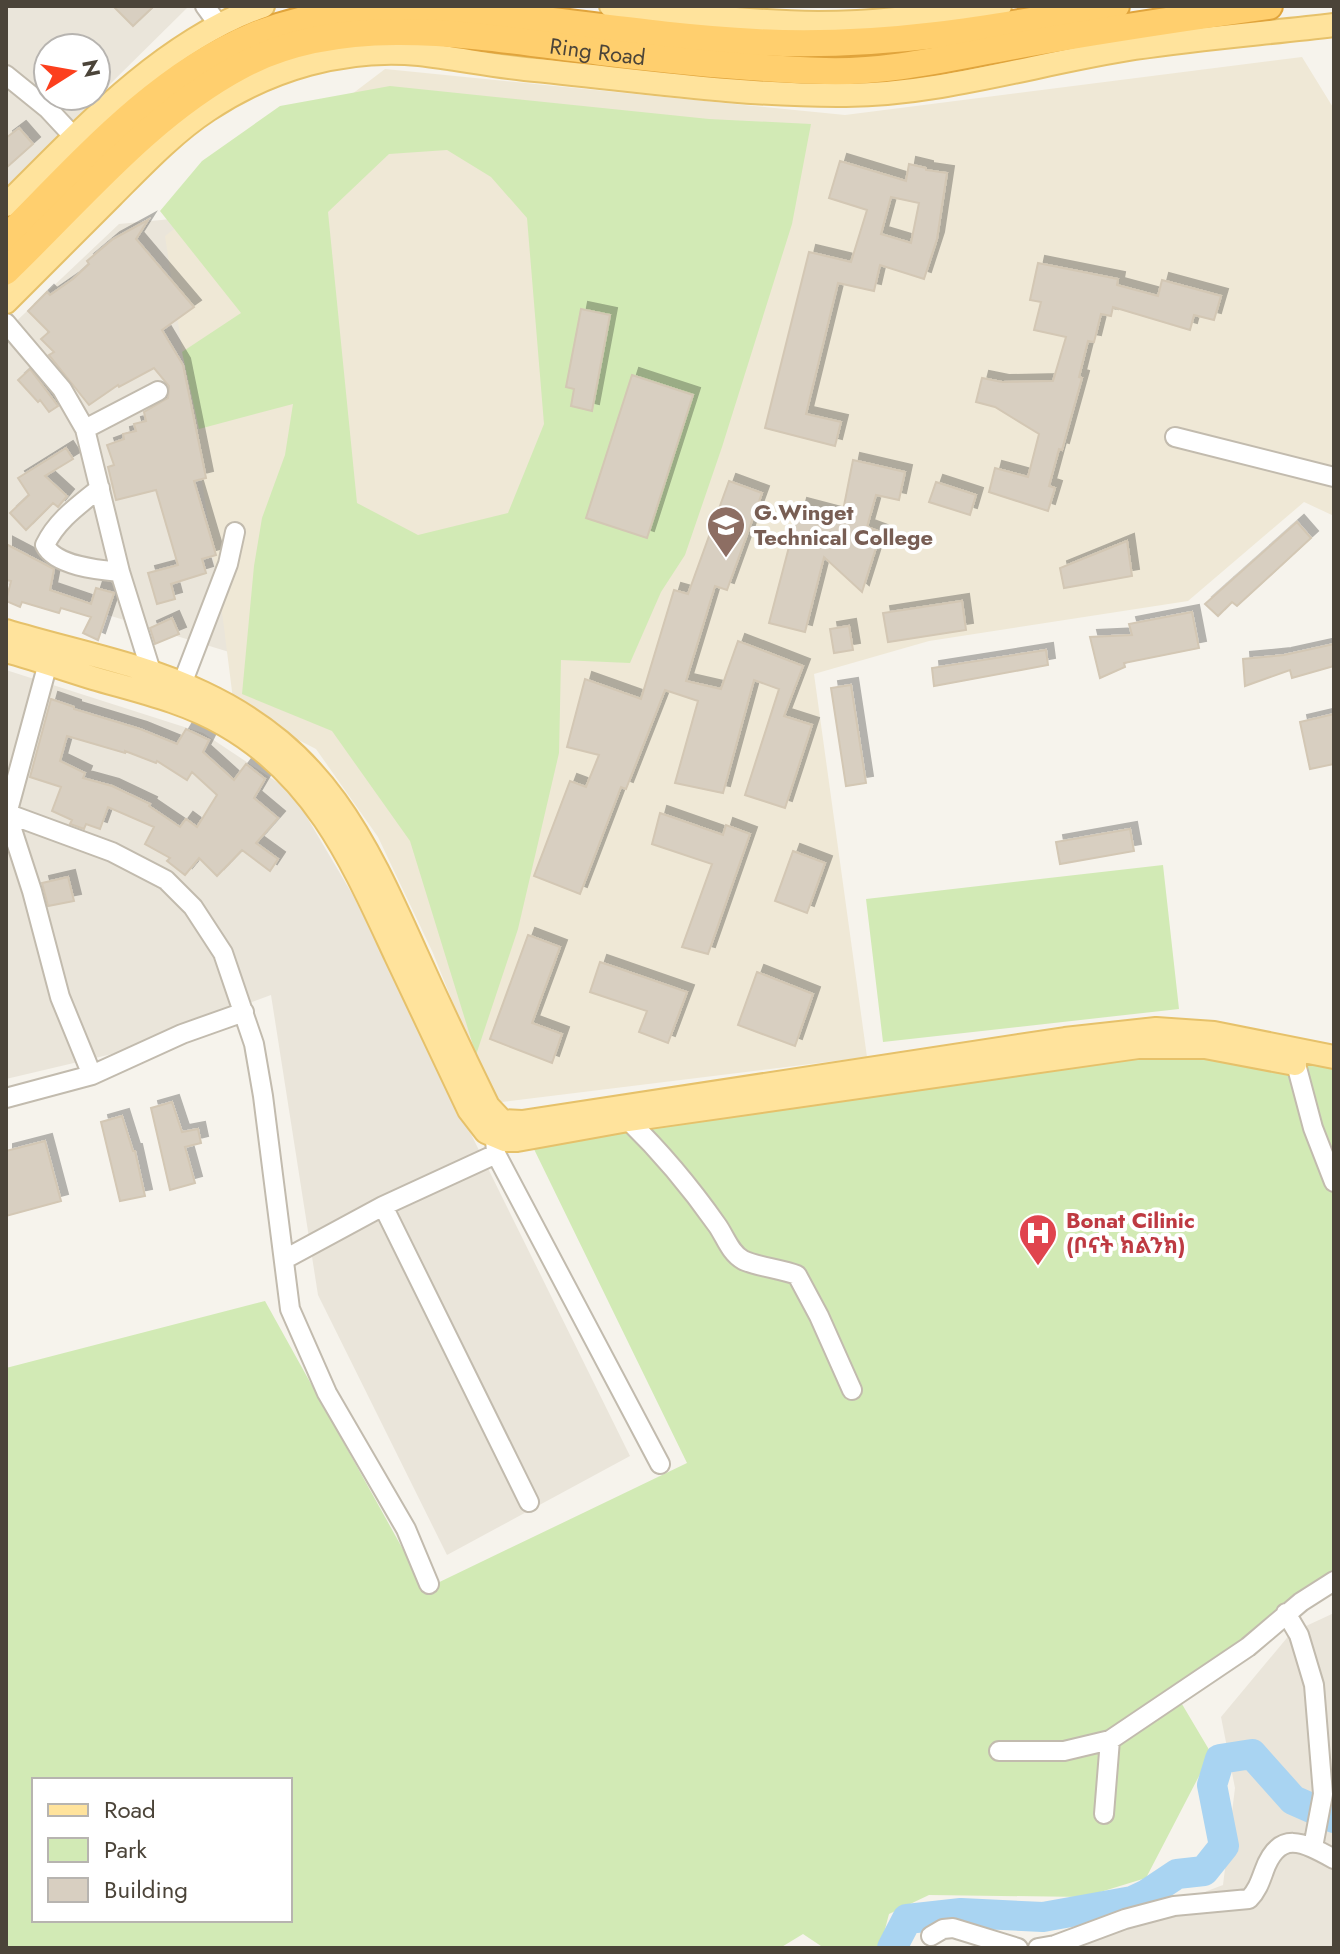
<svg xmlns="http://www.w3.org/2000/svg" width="1340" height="1954" viewBox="0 0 1340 1954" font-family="Jost,'Noto Sans Ethiopic',sans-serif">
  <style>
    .residential { fill: #eae5da; fill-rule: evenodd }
    .education { fill: #efe8d6 }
    .green { fill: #d2eab5; fill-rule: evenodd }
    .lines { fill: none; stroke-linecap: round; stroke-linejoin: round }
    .river { stroke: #a9d4f2; stroke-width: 30 }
    .building { fill: #d8cfc1; stroke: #d3c7b4; stroke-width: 2; fill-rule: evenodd; filter: url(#shadow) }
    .minor-casing { stroke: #c2bbae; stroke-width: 22 }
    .major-casing { stroke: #e6c16a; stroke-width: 26 }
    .highway-casing { stroke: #e0a43c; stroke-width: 30 }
    .minor { stroke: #fff; stroke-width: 18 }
    .major { stroke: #ffe39c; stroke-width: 22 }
    .highway { stroke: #ffcf6e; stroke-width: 26 }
    .labels { text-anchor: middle; stroke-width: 8; stroke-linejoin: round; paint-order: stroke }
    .street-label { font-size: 22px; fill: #4b4439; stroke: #fff }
    .education-label { font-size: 22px; font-weight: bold; fill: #785e54; stroke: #fff; text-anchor: start }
    .health-label { font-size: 22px; font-weight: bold; fill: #be3a42; stroke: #fff; text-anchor: start }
  </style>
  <defs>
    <filter id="shadow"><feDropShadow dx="7" dy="-7" stdDeviation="0" flood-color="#0004"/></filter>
  </defs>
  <rect width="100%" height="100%" fill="#f6f3ec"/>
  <path class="residential" d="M6,6h183l-183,181zM48,48h48v48h-48z
    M278,209l-39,446 -233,-71v-253l113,-107z
    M6,670l197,63 89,59 62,105 276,559 -183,99 -129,-260 -47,-300 -159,59 -106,25z
    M1334,1613v335h-381l125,-8 145,-55 12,-97 -14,-71 70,-84z"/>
  <path class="education" d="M1302,57l32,52v407l-30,-14 -116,99 -259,40 -115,33 53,383 -374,46 -60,-150 -55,-116 -62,-88 -82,-42 -11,-87 -58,-384 220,-167 460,46z"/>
  <path class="green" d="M390,86l319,33 102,5 -19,100 -70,223 -37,108 -24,37 -31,71 -69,-3 -2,93 -41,176 -42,126 -66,-214 -78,-110 -90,-37 12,-128 8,-48 23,-63 8,-51 -94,25 -17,-77 59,-39 -81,-102 42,-50 78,-55zM447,150l44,27 36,41 17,206 -36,89 -90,22 -61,-32 -29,-291 61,-58z
    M1163,865l16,144 -296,33 -17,-143z
    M1196,1042l138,15v522l-39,20 -70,52 -49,43 35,59 -65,125 -62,19 -155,-2 -40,19 -9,34h-56l-21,-14 -23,14h-774v-580l259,-67 160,288 262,-126 -156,-320zM34,1780h256v140h-256z"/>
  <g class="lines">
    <path class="river" d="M892,1948l15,-29 54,-6 82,4 89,-16 15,-7 30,-20 27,-3 20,-25 -12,-61 8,-26 32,-5 41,46 41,18"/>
  </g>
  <path class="building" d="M113,6h41l-21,20z
    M19,128l14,16 -27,24v-30z
    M840,161l66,20 3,-17 17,4v2l21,3 -10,66 -13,40 -44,-14 -6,26 -36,-8 -32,131 35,8 -6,24 -70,-18 44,-176 42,10 16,-52 -38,-12zM891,197l28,6 -8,40 -30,-9z
    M148,220l-12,19 58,68 -32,23 21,35 23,113 -12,3 22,74 -14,4 4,14 -35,11 4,15 -18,5 -9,-31 30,-8 -22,-75 -40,10 -8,-33 6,-2 -7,-20 17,-6 -1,-5 13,-3 -2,-7 12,-3 -2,-9 24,-14 1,-12 -15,-18 -35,19 -1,-2 -29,20 -40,-50 5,-3 -13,-13 8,-7 -21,-21 19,-19 3,3 23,-16 16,-15 -2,-3 26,-22z
    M1038,263l80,16 -1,6 41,11 4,-16 59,16 -7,24 -20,-5 -4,15 -77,-23 -2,9 -10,-2 -7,28 -6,-1 -9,36 3,1 -20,72 -3,-1 -10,37 6,2 -7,23 -59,-19 6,-24 33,9 11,-43 -44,-27 -19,-5 6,-24 20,4 51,-1 13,-44 -32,-7 7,-28 -11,-2z
    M581,309l29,6 -18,96 -21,-5 3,-17 -8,-2z
    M30,369l28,37 -9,6 -9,-12 -2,2 -20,-22z
    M632,375l61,20 -46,143 -61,-20z
    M66,448l7,11 -28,17 22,20 -9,11 -5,-4 -27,27 -16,-17 19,-18 -11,-17z
    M853,460l52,12 -6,28 -23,-5 -9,32 14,5 -19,60 -38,-35 -19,75 -36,-9 31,-118 42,11z
    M729,481l33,12 -35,97 -12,-4 -29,95 35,8 17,-48 65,25 -19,50 28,9 -27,83 -40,-13 34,-106 -25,-9 -31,113 -48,-10 23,-82 -33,-11 -39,99 -5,-2 -41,107 -46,-18 36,-95 16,6 13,-32 -32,-8 18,-68 56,20 33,-109 14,4z
    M936,482l40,13 -6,20 -41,-13z
    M1297,522l14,16 -74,68 -5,-4 -14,14 -13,-12z
    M1127,541l5,35 -68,12 -4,-20z
    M6,544l48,25 -4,21 41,14 5,-16 18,5 -16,47 -15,-7 8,-16 -30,-9 -2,5 -37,-11 -2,5 -14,-6 5,-20 -5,-1z
    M962,601l4,29 -78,12 -5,-29z
    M1192,612l7,36 -75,15 1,4 -25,11 -10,-41 42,-2 -3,-11z
    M172,618l7,16 -24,10 -5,-16z
    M849,626l4,24 -19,3 -4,-24z
    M1334,644v22l-42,12 -2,-8 -45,16 -2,-27 41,-4z
    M1046,650l2,15 -114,21 -2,-18z
    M851,685l15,98 -20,3 -15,-98z
    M51,699l23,8v2l66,20 37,15 9,-15 23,11 -6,12 31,28 12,-16 19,15 -11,19 24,20 -22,25 22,16 -8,12 -28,-21 -25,26 -18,-18 -14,17 -18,-14 3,-3 -25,-14 9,-17 -46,-20 -8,22 -14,-5 -2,5 -14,-5 2,-4 -20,-9 9,-24 -31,-10zM67,736l58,17v-2l31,12 1,-2 30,19 5,-8 25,23 -20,32 -11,-8 -6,8 -31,-21 1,-2 -38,-18 -29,-8 2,-5 -25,-12z
    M1334,714v50l-24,5 -10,-47z
    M660,813l63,22 3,-10 24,9 -42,120 -26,-7 30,-83 -60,-20z
    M1130,829l4,22 -74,13 -4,-22z
    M793,851l32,12 -18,50 -32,-12z
    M68,877l6,24 -26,5 -6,-23z
    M528,935l32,12 -28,76 30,11 -10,29 -62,-24z
    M600,962l87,30 -19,51 -29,-11 8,-21 -57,-19z
    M757,972l56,22 -18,52 -57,-21z
    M172,1102l10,30 16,-3 3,14 -16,4 10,36 -25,7 -19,-82z
    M122,1116l11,35h2l10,45 -25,5 -19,-79z
    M45,1141l16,60 -55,15v-65z"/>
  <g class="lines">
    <defs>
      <path id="minor" d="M205,6l13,18
        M6,75l42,34 27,29
        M6,323l56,66 23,40 35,143 35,112
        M85,429l73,-38
        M1175,437l159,40
        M100,488c-21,17 -43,32 -55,57 10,21 54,25 75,27
        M48,663l-41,151 25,77 28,106 32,78
        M182,684l46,-120 7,-32
        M6,813l106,39 54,28 27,27 30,46 31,91 9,52 27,213 37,84 79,136 23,55
        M1296,1064l17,64 21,54
        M6,1098l86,-23 90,-41 62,-22
        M628,1120c33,32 63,68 89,105 8,11 13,28 26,35 11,6 39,9 54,15l22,41 33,74
        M495,1137l1,17 164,310
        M383,1206l146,296
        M285,1259l98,-53 113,-52
        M1286,1613l13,22 15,50 9,109 -10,53
        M999,1751h65l46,-11 138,-93 53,-45 33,-21
        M1104,1814l6,-74
        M931,1936l12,-7 10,-1 65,20
        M1038,1948l17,-3 70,-26 49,-13 75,-7c8,-8 11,-17 15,-28 15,-42 39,-29 70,-12"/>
      <path id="major" d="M611,6c68,8 138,16 207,17 61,0 122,-9 182,-17
        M6,205c74,-74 157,-164 257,-199
        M6,302c35,-35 71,-71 106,-106 30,-30 61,-63 96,-86 62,-41 136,-63 211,-56 35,4 70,11 106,15 106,10 214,27 321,26 98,-1 192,-32 289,-47 66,-10 133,-15 199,-23
        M6,631c65,20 135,32 197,62 121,57 161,144 213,260 23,51 47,102 72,153l14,15 20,1 543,-83 91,-10 58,4 120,24
        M6,651c29,8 58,18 87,27 45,13 91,23 132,47 92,53 128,139 171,231 24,51 49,103 73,154l17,22 19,8h12l111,-20 510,-73h67l90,17"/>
      <g id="highway">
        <path d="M6,238c74,-74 149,-161 247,-202 87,-36 182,-28 274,-18 76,9 153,20 229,24 122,7 241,-14 360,-36"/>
        <path id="s1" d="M6,271c74,-71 143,-156 235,-205 106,-57 247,-28 360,-14 74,9 150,17 224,19 65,2 131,-15 195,-26 83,-15 165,-27 249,-39"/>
      </g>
    </defs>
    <use href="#minor" class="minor-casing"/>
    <use href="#major" class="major-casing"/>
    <use href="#highway" class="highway-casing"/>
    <use href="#minor" class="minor"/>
    <use href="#major" class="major"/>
    <use href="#highway" class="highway"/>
  </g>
  <defs>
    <symbol id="university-pin" viewBox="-11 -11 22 30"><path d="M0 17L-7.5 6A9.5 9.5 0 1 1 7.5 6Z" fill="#8d6e63" stroke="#fff"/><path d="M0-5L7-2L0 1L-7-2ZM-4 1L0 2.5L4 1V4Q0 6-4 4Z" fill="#fff"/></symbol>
    <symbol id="hospital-pin" viewBox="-11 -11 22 30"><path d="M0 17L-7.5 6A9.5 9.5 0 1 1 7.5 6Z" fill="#e0444e" stroke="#fff"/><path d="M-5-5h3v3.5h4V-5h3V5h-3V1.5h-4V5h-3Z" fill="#fff"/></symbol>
  </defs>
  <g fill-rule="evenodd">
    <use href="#university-pin" x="704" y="503" width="44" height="60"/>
    <use href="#hospital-pin" x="1016" y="1211" width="44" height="60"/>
  </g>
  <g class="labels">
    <g class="street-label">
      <text dy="8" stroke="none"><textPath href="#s1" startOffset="676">Ring Road</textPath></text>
    </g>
    <g class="education-label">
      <text x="754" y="520">G.Winget<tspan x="754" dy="25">Technical College</tspan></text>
    </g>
    <g class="health-label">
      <text x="1066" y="1228">Bonat Cilinic<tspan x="1066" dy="25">(ቦናት ክልንክ)</tspan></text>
    </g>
  </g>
  <rect width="1340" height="1954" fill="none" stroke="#4b4439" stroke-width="16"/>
  <rect x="32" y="1778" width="260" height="144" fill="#ffffff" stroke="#b7b4b0" stroke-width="2"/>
  <rect x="48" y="1804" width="40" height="12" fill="#ffe39c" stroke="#b7b4b0" stroke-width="2"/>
  <text x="104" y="1818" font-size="24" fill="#4b4439">Road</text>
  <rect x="48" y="1838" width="40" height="24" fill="#d2eab5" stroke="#b7b4b0" stroke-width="2"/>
  <text x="104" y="1858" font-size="24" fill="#4b4439">Park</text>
  <rect x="48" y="1878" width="40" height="24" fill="#d8cfc1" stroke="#b7b4b0" stroke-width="2"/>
  <text x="104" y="1898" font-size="24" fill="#4b4439">Building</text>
  <g transform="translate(72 72) rotate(79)"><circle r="38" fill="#ffffff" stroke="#b7b4b0" stroke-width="2"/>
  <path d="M0-6L14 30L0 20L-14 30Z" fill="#fc3f1d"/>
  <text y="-12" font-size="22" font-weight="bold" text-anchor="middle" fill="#4b4439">N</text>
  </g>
</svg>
